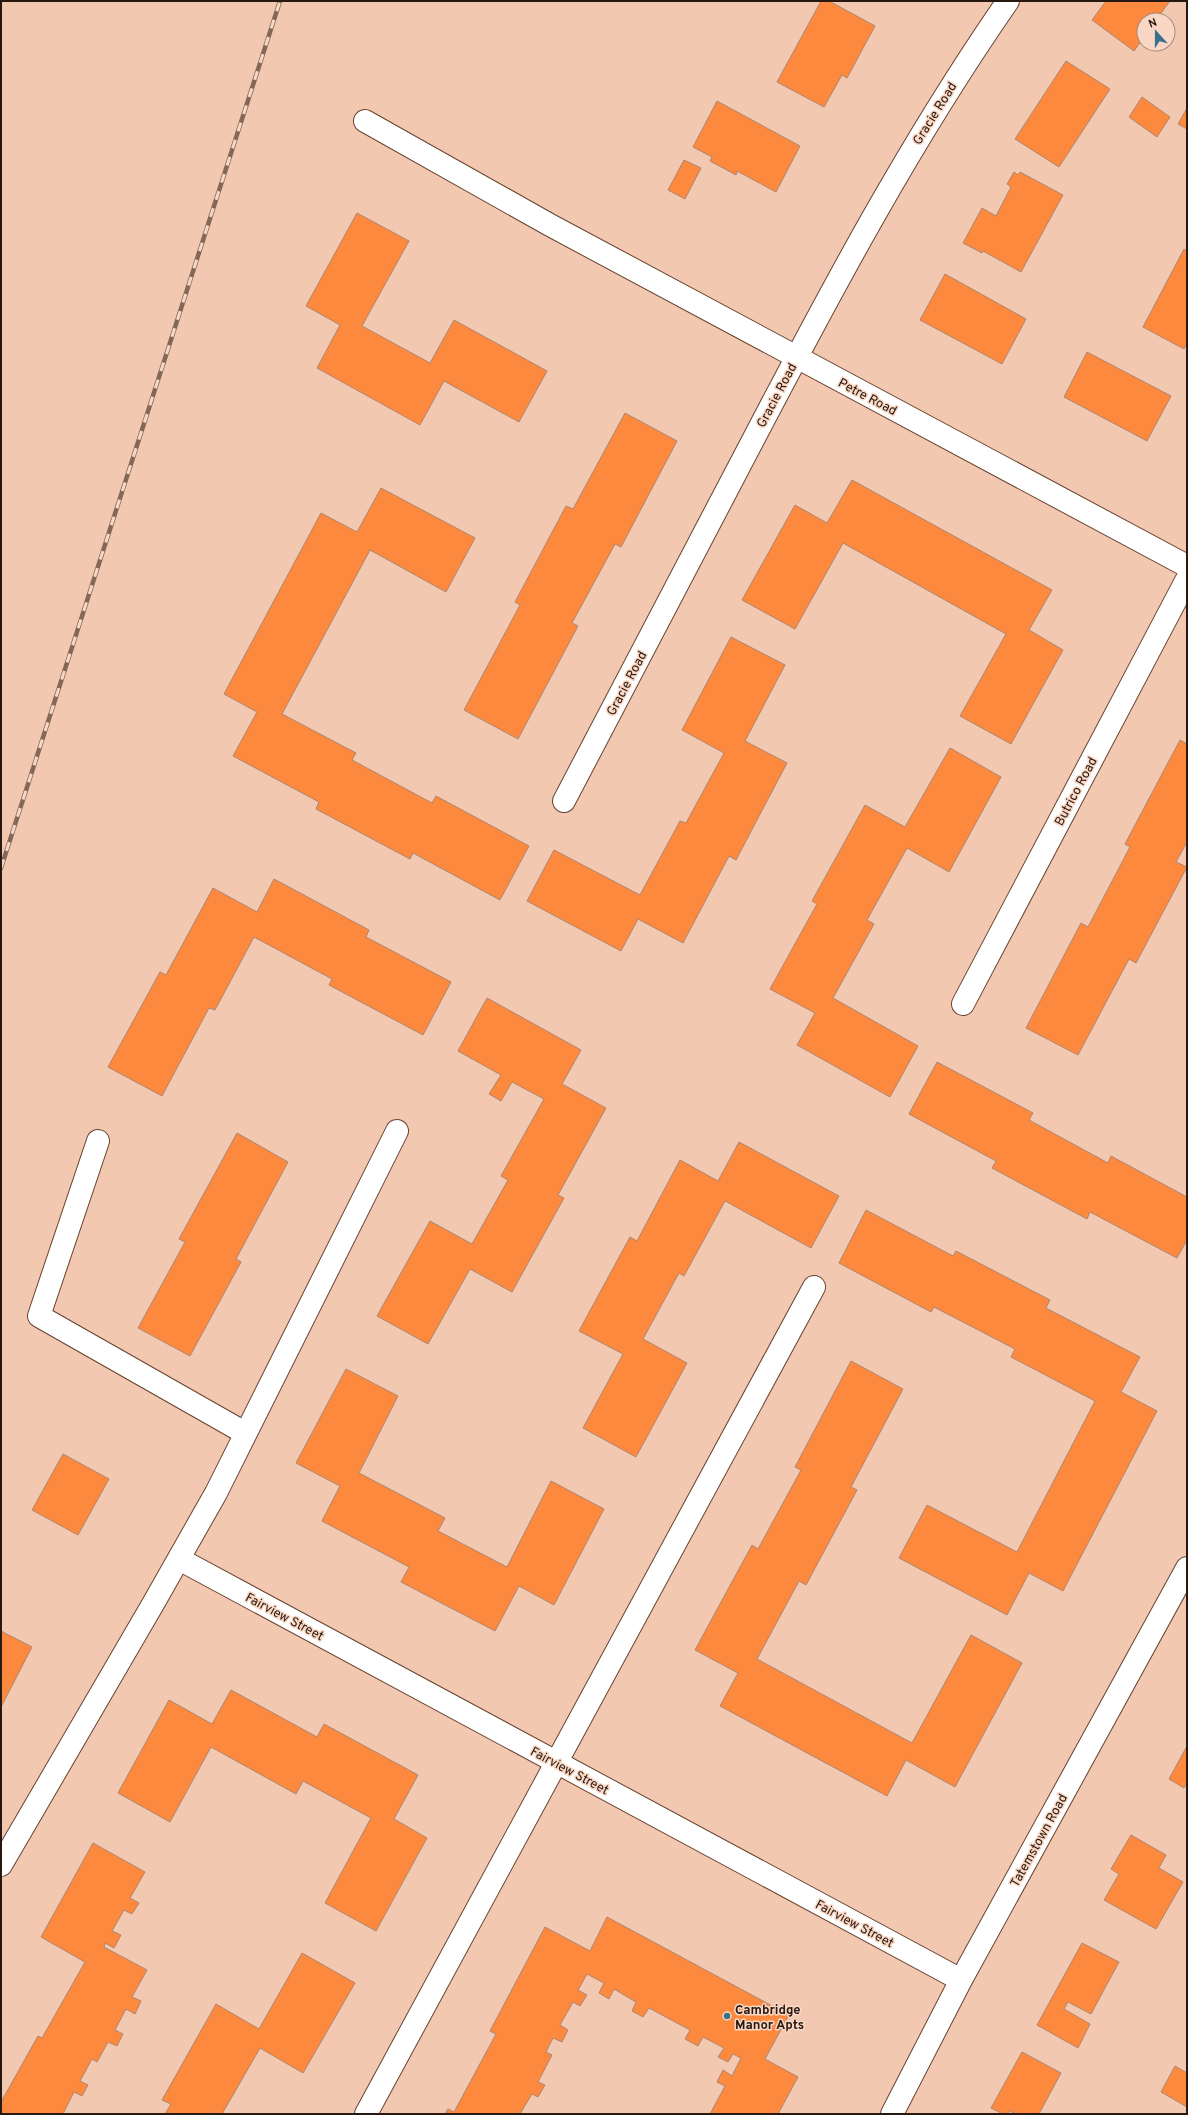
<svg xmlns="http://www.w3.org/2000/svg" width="1188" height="2115" viewBox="0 0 1188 2115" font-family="Overpass,sans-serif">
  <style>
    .building { fill: #fc893e; stroke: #ad8670 }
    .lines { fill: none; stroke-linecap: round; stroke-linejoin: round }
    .minor-casing { stroke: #66432f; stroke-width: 24 }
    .minor { stroke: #fff; stroke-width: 22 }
    .rail-casing { stroke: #836858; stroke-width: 4.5 }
    .rail { stroke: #f9d7c4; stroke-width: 3; stroke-dasharray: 9; stroke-linecap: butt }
    .poi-dot { fill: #3a728c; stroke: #f9d7c4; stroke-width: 1.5 }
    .labels { text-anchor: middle; stroke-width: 3; stroke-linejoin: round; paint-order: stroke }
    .street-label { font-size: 13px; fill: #281910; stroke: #f9d7c4 }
    .poi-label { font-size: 13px; font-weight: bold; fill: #281910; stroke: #f9d7c4; text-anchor: start }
  </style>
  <rect width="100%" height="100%" fill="#f2c8b1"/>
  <path class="building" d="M821,1h8l46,25 -28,52 -5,-3 -18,32 -47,-25z
    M1106,1h64l-14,19h-12v17l-10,14 -42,-31z
    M1066,61l44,28 -51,78 -44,-28z
    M1142,97l28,20 -13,20 -28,-20z
    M717,101l83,45 -24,46 -39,-21 -1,4 -26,-14 2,-4 -19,-10z
    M1187,108v21l-9,-5z
    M684,160l17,8 -16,31 -17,-9z
    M1014,172l4,3 2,-3 43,23 -42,77 -38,-21 -1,2 -19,-10 19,-35 14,8 15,-29 -4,-3z
    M357,213l52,28 -47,85 68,37 24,-43 93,51 -28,51 -75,-41 -24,44 -103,-57 23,-43 -34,-19z
    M1184,249l3,2v92l-3,6 -41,-22z
    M945,274l81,45 -24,45 -82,-44z
    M1087,352l84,44 -24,45 -83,-44z
    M625,413l52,28 -56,106 -6,-3 -43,79 6,3 -60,113 -54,-29 56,-105 -5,-3 51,-96 7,3z
    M852,480l200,110 -23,40 34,20 -52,94 -51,-28 46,-82 -163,-91 -48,86 -53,-29 53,-95 32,18z
    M381,488l94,50 -29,54 -76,-42 -88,164 74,39 -4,7 80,43 4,-7 93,50 -29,54 -87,-47 -3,6 -94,-50 3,-7 -86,-46 24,-44 -33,-18 97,-181 36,19z
    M731,637l54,28 -40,76 42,22 -51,97 -7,-4 -46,87 -45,-24 -17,32 -94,-50 27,-51 86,45 40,-74 6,2 38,-70 -42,-23z
    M1180,740l7,4v98l-11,20 11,5 -51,96 -7,-4 -51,96 -52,-27 55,-105 7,4 42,-80 -5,-3z
    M950,748l51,29 -52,95 -42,-24 -40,72 7,4 -41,74 85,48 -28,51 -93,-52 18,-32 -45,-24 47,-85 -5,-3 53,-96 40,22z
    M274,879l95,51 -3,7 85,45 -28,53 -94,-50 3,-6 -78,-42 -39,73 -6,-2 -47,88 -54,-29 52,-95 6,3 47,-87 44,24z
    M487,998l94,52 -19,34 44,24 -48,87 6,3 -52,94 -42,-23 -42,75 -51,-28 53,-95 42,23 36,-64 -7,-4 43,-77 -32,-17 -11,19 -12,-7 12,-19 -43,-24z
    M937,1062l96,51 -4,7 79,43 3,-7 76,41v43l-10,18 -87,-46 -3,7 -95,-51 4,-7 -87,-47z
    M237,1133l51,29 -52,97 5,3 -51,94 -52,-28 47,-86 -6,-3z
    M739,1142l100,54 -28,52 -86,-47 -41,75 -5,-3 -36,66 44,24 -51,94 -53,-29 40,-74 -44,-23 51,-94 7,4 43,-81 38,21z
    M866,1210l87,46 3,-5 94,49 -4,8 94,49 -19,35 36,19 -94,180 -34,-18 -22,42 -108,-57 28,-53 90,47 78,-151 -84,-44 4,-8 -81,-42 -3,5 -92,-49z
    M851,1361l52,28 -52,98 6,3 -51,95 -7,-4 -42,78 155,84 59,-108 51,28 -67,124 -49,-27 -19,36 -167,-90 18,-33 -43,-23 57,-105 6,4 43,-79 -6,-3z
    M346,1369l52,27 -39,77 86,45 -7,13 69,36 44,-86 53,28 -50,96 -35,-19 -24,45 -94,-49 8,-15 -87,-46 18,-35 -44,-23z
    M63,1454l46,25 -31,56 -46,-25z
    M1,1631l31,16 -31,60z
    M231,1690l86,47 7,-13 94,51 -24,44 33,19 -51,93 -51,-28 46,-85 -68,-37 -7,13 -85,-47 -41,75 -52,-29 51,-93 43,24z
    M1187,1746v37l-3,5 -15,-9z
    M1131,1835l35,20 -7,13 24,14 -27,47 -52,-29 15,-26 -8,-5z
    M93,1843l52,29 -15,26 9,5 -7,11 -8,-4 -12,21 9,4 -7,13 -9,-5 -1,4 43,23 -15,27 9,4 -6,13 -9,-5 -11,21 8,4 -6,12 -9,-4 -11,20 -5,-3 -12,22 8,4 -6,11 -8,-4 -11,22h-62v-12l37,-66 4,2 43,-76 -44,-25z
    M607,1917l182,98 -24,44 33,18 -20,37h-68l15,-28 -8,-4 6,-12 9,6 9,-18 -8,-4 -5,8 -10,-5 6,-9 -21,-11 -5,9 -13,-7 5,-9 -41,-22 -6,9 -11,-6 4,-9 -22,-13 -5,10 -10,-6 5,-10 -17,-9 -9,16 9,5 -7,11 -7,-4 -13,23 8,5 -6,12 -9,-4 -7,14 6,3 -14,27 7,3 -7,12 -6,-3 -12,20h-75l3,-5 6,3 42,-78 -6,-3 55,-104 45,24z
    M1082,1943l37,19 -28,52 -23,-12 -4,7 26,15 -12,24 -41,-23z
    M302,1953l53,30 -52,90 -43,-25 -38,66h-57l6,-10 -9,-4 54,-96 43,25z
    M1022,2052l39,21 -22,41h-24l-5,-3 -2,3h-5l-12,-6z
    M1175,2066l12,7v34l-26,-15z"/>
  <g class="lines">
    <defs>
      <path id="minor" d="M365,121l185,104 637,341
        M564,801c63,-119 125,-239 188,-359 79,-151 158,-300 256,-441
        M963,1004l224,-425
        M98,1141l-59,175 206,117
        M179,1559l782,421
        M1,1865l152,-261 63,-111 181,-362
        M366,2114l448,-827
        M892,2114l69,-134 226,-412"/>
    </defs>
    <use href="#minor" class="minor-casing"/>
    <use href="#minor" class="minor"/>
    <defs>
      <path id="rail" d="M1,868l279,-867"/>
    </defs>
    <use href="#rail" class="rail-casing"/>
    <use href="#rail" class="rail"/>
  </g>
  <circle class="poi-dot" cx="727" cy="2016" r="4"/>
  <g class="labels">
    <g class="street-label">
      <text transform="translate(934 113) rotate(-58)" y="5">Gracie Road</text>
      <text transform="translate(776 395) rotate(-62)" y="5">Gracie Road</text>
      <text transform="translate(868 396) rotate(28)" y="5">Petre Road</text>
      <text transform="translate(626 683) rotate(-62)" y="5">Gracie Road</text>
      <text transform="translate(1075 791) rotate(-62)" y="5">Butrico Road</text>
      <text transform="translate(285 1616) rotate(28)" y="5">Fairview Street</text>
      <text transform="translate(570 1770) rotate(28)" y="5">Fairview Street</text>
      <text transform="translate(1038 1840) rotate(-61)" y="5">Tatemstown Road</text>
      <text transform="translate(855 1923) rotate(28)" y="5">Fairview Street</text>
    </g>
    <g class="poi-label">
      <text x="735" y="2014">Cambridge<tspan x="735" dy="15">Manor Apts</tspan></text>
    </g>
  </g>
  <rect width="1188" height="2115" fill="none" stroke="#281910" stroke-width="4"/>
  <g transform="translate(1156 32) rotate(339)"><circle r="19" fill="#f9d7c4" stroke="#a58b7c"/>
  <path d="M0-3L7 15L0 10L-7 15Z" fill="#3a728c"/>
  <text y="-6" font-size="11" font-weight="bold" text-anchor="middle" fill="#281910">N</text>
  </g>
</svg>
